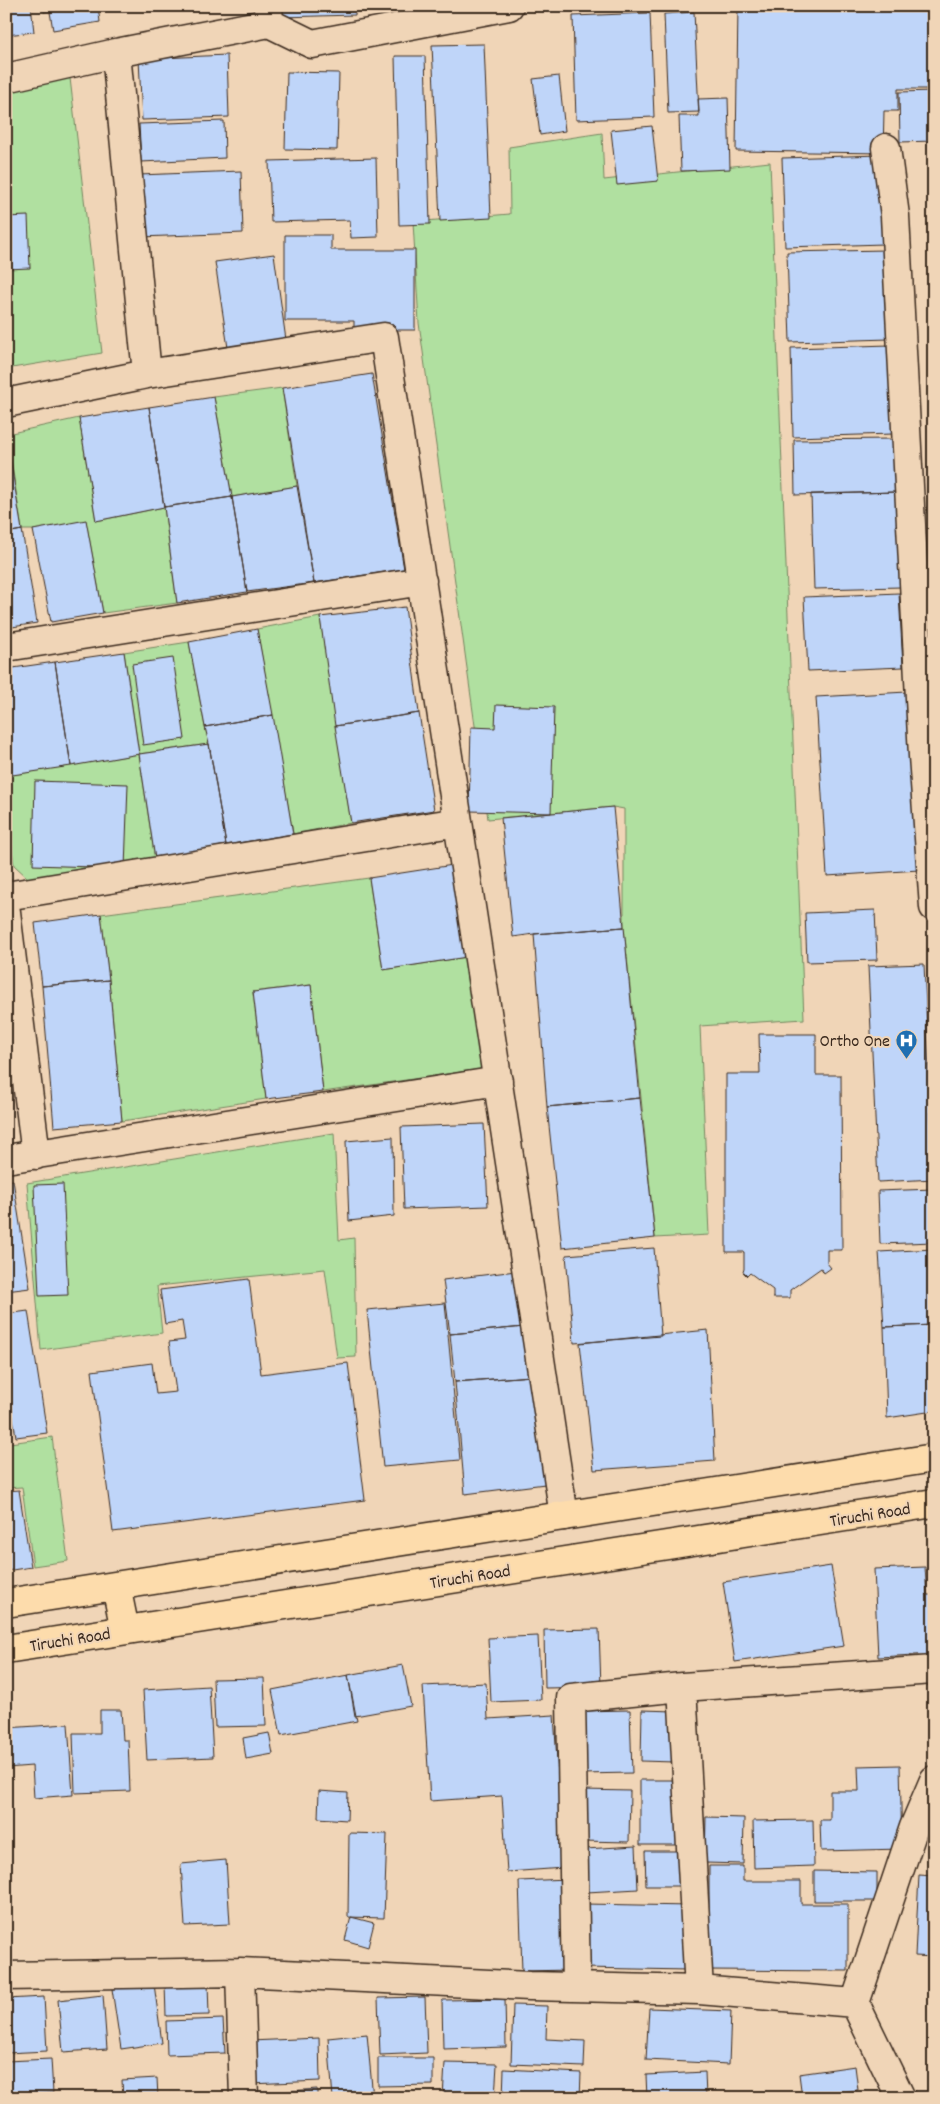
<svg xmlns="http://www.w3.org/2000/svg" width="940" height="2104" viewBox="0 0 940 2104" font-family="Dekko,sans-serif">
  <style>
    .green { fill: #b0e0a0; stroke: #76855f }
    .building { fill: #bfd5f9; stroke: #3b2a1e }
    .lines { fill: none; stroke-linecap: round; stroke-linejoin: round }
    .minor-casing { stroke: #3b2a1e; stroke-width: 31 }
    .trunk-casing { stroke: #3b2a1e; stroke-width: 31 }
    .minor { stroke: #f0d5b7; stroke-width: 28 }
    .trunk { stroke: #fddcac; stroke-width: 28 }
    .labels { text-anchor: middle; stroke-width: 4; stroke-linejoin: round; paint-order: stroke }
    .poi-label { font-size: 18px; fill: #3b2a1e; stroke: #f0d5b7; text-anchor: end }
    .street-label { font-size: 18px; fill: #3b2a1e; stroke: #f0d5b7 }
  </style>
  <rect width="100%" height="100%" fill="#f0d5b7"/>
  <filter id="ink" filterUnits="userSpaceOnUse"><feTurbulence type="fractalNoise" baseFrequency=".02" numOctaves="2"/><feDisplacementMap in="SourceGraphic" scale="10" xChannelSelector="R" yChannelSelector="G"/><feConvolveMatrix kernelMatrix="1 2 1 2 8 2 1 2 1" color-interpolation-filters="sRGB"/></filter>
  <g filter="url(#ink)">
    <path class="green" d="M68,61l34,292 -96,16v-296z
      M602,133l2,47 166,-18 34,857 -104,7 9,209 -54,3 -31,-311v-118l-11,-2 -125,12 -69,-496 -6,-101 97,-8 -1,-67z
      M282,388l15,98 -65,11 -18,-100z
      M79,418l17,103 68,-14 13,96 -74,10 -17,-92 -53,9h-11l-15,-96z
      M320,617l31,206 -58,11 -36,-205z
      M189,642l16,85 4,17 -70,10 16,105 -127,19 -14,-13 -8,-63v-26l133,-22 -15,-102z
      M369,878l14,92 84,-13 15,112 -159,23 -12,-107 -58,7 13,107 -144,22 -13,-141 -8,-66z
      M334,1133l5,107 15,-2 2,119 -19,1 -12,-89 -168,17 5,47 -121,17 -14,-167z
      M6,1416l4,27 42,-6 16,124 -35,5 -11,-79 -16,1z"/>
    <path class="building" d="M6,6h25l3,26 -28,3z
      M43,6h25l-24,6z
      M86,6h12l2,16 -47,8 -3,-18z
      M281,6h74v9l-74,2z
      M357,6h38v4l-38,-2z
      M738,6h196v83h-36v22h-14l-1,42 -147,-2z
      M694,12l5,100 -31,1 -4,-99z
      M650,13l4,104 -78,3 -3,-104z
      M484,44l7,174 -51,3 -8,-176z
      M227,55l2,62 -87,3 -3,-61z
      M395,56h30l5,168 -31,1z
      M287,72l52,1 -2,77 -52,-1z
      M559,76l6,55 -25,4 -7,-56z
      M934,91v50l-34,1 -1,-50z
      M728,98l2,71 -49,2 -2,-55h20l-1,-17z
      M224,121l1,37 -84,4 -2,-38z
      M652,126l6,55 -41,4 -6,-55z
      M881,155l3,89 -99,3 -3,-89z
      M376,158l2,79 -27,1 -1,-18 -79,2 -2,-61z
      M241,171l2,62 -102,4 -2,-62z
      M28,216l2,52 -24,1v-52z
      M285,235h46v15h84v80h-61v-9h-69z
      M886,250l3,89 -99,3 -3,-90z
      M274,254l12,86 -58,8 -13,-86z
      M890,345l3,89 -100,3 -2,-89z
      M372,374l32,195 -90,14 -32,-195z
      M214,397l18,100 -68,10 -15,-100z
      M149,407l15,100 -68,14 -17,-103z
      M6,434l16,96 -16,3z
      M894,439l1,53 -100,3 -1,-55z
      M297,486l17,97 -67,9 -15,-95z
      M898,492l3,95 -87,2 -3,-95z
      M232,497l15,95 -70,11 -13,-96z
      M86,520l17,93 -52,9 -18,-92z
      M22,530l15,93 -31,5v-95z
      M899,593l4,74 -95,4 -4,-74z
      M405,607l14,106 -84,13 -15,-109z
      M257,629l16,86 -68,12 -16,-85z
      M124,652l15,102 -68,12 -16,-104z
      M173,658l12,81 -42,6 -11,-81z
      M55,662l16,104 -65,10v-107z
      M907,692l12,178 -92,6 -11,-179z
      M496,705l58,2 -3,106 -82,-2 2,-84 24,1z
      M419,713l15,97 -83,13 -16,-97z
      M273,715l20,119 -67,11 -17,-101 -4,-17z
      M209,744l17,101 -71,14 -16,-105z
      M35,781l93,3 -3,84 -92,-3z
      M613,807l11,120 -90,7 -21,3 -12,-119z
      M453,865l14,92 -84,13 -14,-92z
      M875,910l2,50 -70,2 -2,-49z
      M101,914l8,66 -67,6 -7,-63z
      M624,927l16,171 -93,9 -13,-173z
      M924,964l10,215 -56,3 -10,-216z
      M109,980l13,141 -68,6 -12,-141z
      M311,985l12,107 -57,7 -13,-107z
      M759,1034h57v41h25l1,175h-15v13l4,5 -7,5 -3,-5 -31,22v8h-17v-8l-23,-17 -3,3 -4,-4 1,-3v-17h-18v-178h34z
      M640,1098l15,140 -93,10 -15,-141z
      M484,1124l4,82 -84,3 -3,-82z
      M393,1137l1,79 -45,5 -3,-80z
      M13,1180l17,108 -24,3v-110z
      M63,1184l5,111 -29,1 -5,-111z
      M934,1189v53l-54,2 -2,-53z
      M654,1248l7,88 -87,7 -8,-88z
      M934,1249v76l-50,2 -5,-75z
      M516,1271l8,56 -74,7 -7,-54z
      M249,1279l12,95 87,-11 17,137 -252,32 -21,-161 60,-8 4,31 20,-2 -7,-50 16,-2 -3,-19 -17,3 -5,-34z
      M445,1303l15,157 -77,7 -16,-157z
      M28,1311l19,122 -31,4 -10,-64v-59z
      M934,1325v86l-47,7 -3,-91z
      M524,1327l8,49 -77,6 -5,-48z
      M708,1330l7,131 -121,9 -14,-127z
      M530,1376l15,108 -80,10 -10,-112z
      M19,1490l12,77 -25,4v-80z
      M831,1566l13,80 -109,16 -12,-80z
      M925,1567l2,28h7v59l-56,3 -4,-88z
      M599,1629l2,58 -56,1 -1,-58z
      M538,1636l3,64 -50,2 -3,-64z
      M403,1665l8,41 -56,10 -7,-41z
      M348,1675l9,46 -76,14 -9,-45z
      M264,1678l2,48 -51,1 -2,-48z
      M486,1683l2,36 66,-4 10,153 -57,4 -5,-76 -72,5 -7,-115z
      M209,1686l4,71 -66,3 -4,-70z
      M100,1710h21l2,30h5l2,51 -55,2 -2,-60h27z
      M630,1710l2,63 -51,1 -2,-63z
      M642,1710l32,1v51l-33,-1z
      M68,1724l5,71 -39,3 -2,-32 -26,2v-40z
      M269,1733l4,21 -27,5 -3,-21z
      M900,1765l2,84 -81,2 -1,-31h10v-29h29l-1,-25z
      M640,1780h41l1,65h-42z
      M583,1790l47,1 -1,51 -47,-1z
      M319,1791l29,2 -1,27 -29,-2z
      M706,1817l38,1 -1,46 -38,-1z
      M813,1820l1,46 -60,2 -1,-47z
      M349,1833l38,1 -3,84 -36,-1z
      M636,1846l2,43 -51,3 -2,-43z
      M645,1851h39v35h-38z
      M226,1860l4,64 -45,2 -4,-62z
      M709,1866h34v15h58v23h47v67l-139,-1z
      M814,1871l63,1v29h-63z
      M919,1875l15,1v81l-19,-1z
      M568,1879l3,91 -49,1 -3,-90z
      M585,1904l105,2 -2,64 -104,-2z
      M351,1917l23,6 -6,24 -23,-7z
      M208,1983l1,32 -43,1 -1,-32z
      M154,1984l8,59 -41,6 -9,-60z
      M103,1995l4,54 -44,3 -5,-52z
      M44,1997l3,54 -41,2v-54z
      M425,1997l2,56 -47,2 -2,-57z
      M505,1999l1,48 -63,2 -1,-49z
      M513,2005l34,1 -1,33 39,2 -1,26 -73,-3z
      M649,2008l82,3 -2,53 -83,-4z
      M223,2019l2,34 -58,2 -1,-34z
      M367,2034l6,64h-40l-5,-60z
      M319,2038l1,43 -69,3 -1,-43z
      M378,2058h55v27l-55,1z
      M51,2059l2,34 -46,3 -1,-35z
      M445,2063l52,1 -2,34h-52z
      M855,2066l3,24 -56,7 -3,-23z
      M504,2069l77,4 -1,25h-77z
      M705,2072l1,26h-59l-1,-23z
      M157,2078l1,20h-35l-1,-18z
      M317,2089v9h-64v-4z"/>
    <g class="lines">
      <defs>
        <path id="minor" d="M268,6l1,17 43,21 197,-38
          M116,53l31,321
          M6,78l110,-25 153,-30
          M886,148l9,68 28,540 11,151
          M6,403l141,-29 237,-37 180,1179
          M6,647l416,-66
          M6,896l452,-74
          M6,912l30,243
          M6,1159l492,-78
          M682,1687l17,303
          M240,1972l4,126
          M6,1976l234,-4 290,14 169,4 156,13 46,95
          M576,1987l-5,-289 111,-11 252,-17
          M855,2003l59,-176 20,-47"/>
        <path id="trunk" d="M116,1586l9,44
          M6,1603l928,-145
          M6,1649l928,-146"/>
      </defs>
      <use href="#minor" class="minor-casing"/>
      <use href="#trunk" class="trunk-casing"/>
      <use href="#minor" class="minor"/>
      <use href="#trunk" class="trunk"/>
    </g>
  </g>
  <defs>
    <symbol id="hospital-pin" viewBox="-11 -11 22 30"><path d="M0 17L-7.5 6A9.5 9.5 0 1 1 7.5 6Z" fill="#1f6fb2" stroke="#f0d5b7"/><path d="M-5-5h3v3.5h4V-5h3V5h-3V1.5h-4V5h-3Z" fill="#fff"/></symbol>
  </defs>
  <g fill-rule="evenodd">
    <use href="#hospital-pin" x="894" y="1028" width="25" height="34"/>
  </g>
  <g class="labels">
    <g class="poi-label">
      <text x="890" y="1046">Ortho One</text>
    </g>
    <g class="street-label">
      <text transform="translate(870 1514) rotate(-9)" y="6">Tiruchi Road</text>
      <text transform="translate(470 1576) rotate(-9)" y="6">Tiruchi Road</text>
      <text transform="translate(70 1639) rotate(-9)" y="6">Tiruchi Road</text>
    </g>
  </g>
  <rect width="940" height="2104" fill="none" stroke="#f0d5b7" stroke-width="25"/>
  <rect x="12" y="12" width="915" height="2079" fill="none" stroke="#3b2a1e" stroke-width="2" filter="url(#ink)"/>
</svg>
